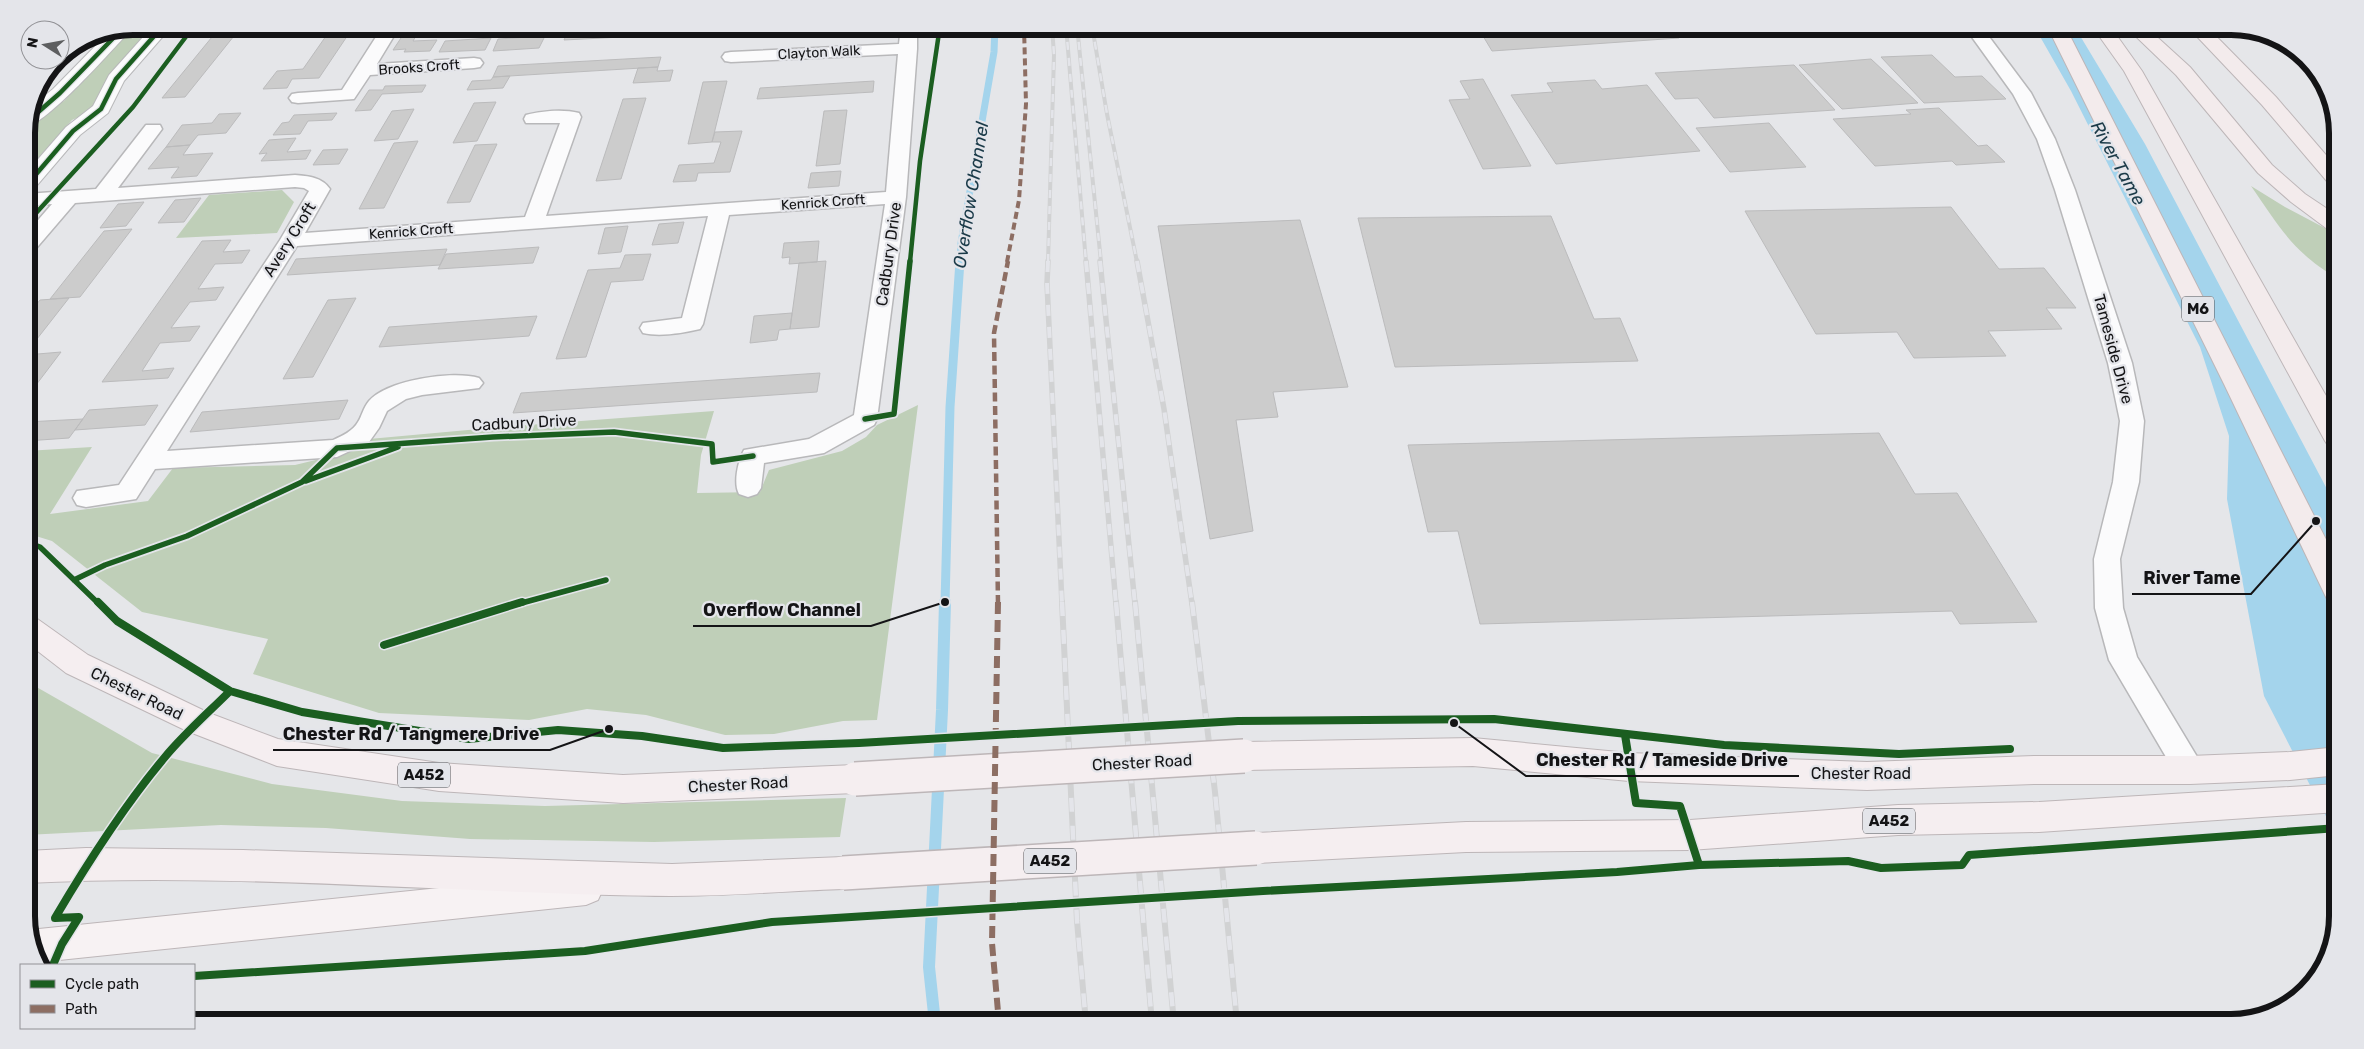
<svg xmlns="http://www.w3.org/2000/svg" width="2364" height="1049" viewBox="0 0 2364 1049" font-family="Rubik,sans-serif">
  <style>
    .green { fill: #bfcfb8 }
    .water { fill: #a4d4ec }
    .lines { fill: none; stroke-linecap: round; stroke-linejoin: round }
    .stream-far2 { stroke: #a4d4ec; stroke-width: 7 }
    .stream-far1 { stroke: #a4d4ec; stroke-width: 9 }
    .stream { stroke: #a4d4ec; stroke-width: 12 }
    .building { fill: #ccc; stroke: #bbbbbc }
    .minor-casing { stroke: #b8b8ba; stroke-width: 3 }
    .tertiary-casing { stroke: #b8b8ba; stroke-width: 2 }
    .primary-casing { stroke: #bdb6b8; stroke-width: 2 }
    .trunk-casing { stroke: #bdb6b8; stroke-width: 2 }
    .motorway-casing { stroke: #bdb6b8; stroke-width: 2 }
    .minor { fill: #fbfbfc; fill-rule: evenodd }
    .tertiary { fill: #fbfbfc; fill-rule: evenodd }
    .primary { fill: #f7f2f3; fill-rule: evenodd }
    .trunk { fill: #f5eef0; fill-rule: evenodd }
    .motorway { fill: #f3ebec; fill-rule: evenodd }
    .rail-far2-casing { stroke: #d1d2d3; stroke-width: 4 }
    .rail-far1-casing { stroke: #d1d2d3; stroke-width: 5.5 }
    .rail-casing { stroke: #d1d2d3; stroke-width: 6 }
    .rail-far2 { stroke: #e4e5ea; stroke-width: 2.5; stroke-dasharray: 8; stroke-linecap: butt }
    .rail-far1 { stroke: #e4e5ea; stroke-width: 4; stroke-dasharray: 11; stroke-linecap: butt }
    .rail { stroke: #e4e5ea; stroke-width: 4.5; stroke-dasharray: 14; stroke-linecap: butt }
    .trunk-bridge-casing { stroke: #bdb6b8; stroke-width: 36; stroke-linecap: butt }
    .trunk-bridge { stroke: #f5eef0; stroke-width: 33 }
    .quiet-far2 { stroke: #8d6e63; stroke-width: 4; stroke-dasharray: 7 4; stroke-linecap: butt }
    .quiet-far1 { stroke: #8d6e63; stroke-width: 4.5; stroke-dasharray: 9 4.5; stroke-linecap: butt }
    .quiet { stroke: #8d6e63; stroke-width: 6; stroke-dasharray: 12 6; stroke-linecap: butt }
    .cycleway-far2-casing { stroke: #e4e5ea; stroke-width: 7 }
    .cycleway-far1-casing { stroke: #e4e5ea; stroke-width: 9 }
    .cycleway-casing { stroke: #e4e5ea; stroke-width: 11 }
    .cycleway-far2 { stroke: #1b5e20; stroke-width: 4.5 }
    .cycleway-far1 { stroke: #1b5e20; stroke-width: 5.5 }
    .cycleway { stroke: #1b5e20; stroke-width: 8 }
    .labels { text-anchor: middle; stroke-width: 4.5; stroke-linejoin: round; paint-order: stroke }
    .far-street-label { font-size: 14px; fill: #141416; stroke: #e4e5ea }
    .shield { fill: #e4e5ea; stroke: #525356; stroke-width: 1 }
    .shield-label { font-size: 15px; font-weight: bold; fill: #141416 }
    .street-label { font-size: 16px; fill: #141416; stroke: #e4e5ea }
    .water-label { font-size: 18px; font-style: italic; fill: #1a3a48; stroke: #e4e5ea }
    .rim { fill: none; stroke: #141416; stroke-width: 6 }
    .leader { fill: none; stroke: #141416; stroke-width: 2 }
    .callout-dot { fill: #141416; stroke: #e4e5ea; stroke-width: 2 }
    .callout-label { font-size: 18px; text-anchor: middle; font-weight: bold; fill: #141416; stroke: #e4e5ea; stroke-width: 4.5; stroke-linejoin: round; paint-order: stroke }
  </style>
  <rect width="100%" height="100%" fill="#e5e6e9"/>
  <path class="green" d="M132,26h22l-60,80 -11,9 -11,5 -46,52v-32c5,-6 6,-12 9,-17 8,-12 17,-17 29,-22z
    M2251,186l34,21 53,28v44c-45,-27 -58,-51 -87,-93z
    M282,190l12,12 -17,31 -101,5 33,-43z
    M918,405l-41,315 -34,1 -69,13 -49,1 -79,-20 -59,-6 -58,11 -150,-7 -126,-39 15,-35 -126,-27 -90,-71 -26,-8v-82l66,-4 -42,67 98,-13 25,-33 122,-3 29,-7 45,-19 132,-12 213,-16 -13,44 -4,38 63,-1 9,-22 73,-19 24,-14 11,-12z
    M26,681l126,72 120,31 130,17 143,5 301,-8 -6,39 -186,5 -184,-3 -144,-11 -105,-3 -195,10z"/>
  <path class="water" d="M2034,26h38l10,13 63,105 193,366v350l-8,-36 -66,-128 -37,-197 2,-63 -29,-89 -129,-256z"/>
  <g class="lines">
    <path class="stream-far2" d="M960,262l1,-19 33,-191 1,-26"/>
    <path class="stream-far1" d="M945,604l5,-197 10,-146"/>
    <path class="stream" d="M935,1023l-6,-56 13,-257 3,-108"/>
  </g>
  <path class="building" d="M221,26h21l-57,71 -23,1z
    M333,26h21l-35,52 -27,1 -5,9 -24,1 14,-18 26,-2z
    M688,26l-1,4 -44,3 2,-7z
    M698,26h51l-52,4z
    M803,26v2l-55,3 1,-5z
    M1477,26h192l10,12 -187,13z
    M645,27l-4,9 -77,4 4,-9z
    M419,31l-6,10 24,-1 -7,11 -26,1 2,-3 -13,1 12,-18z
    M545,36l-6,12 -46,3 5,-12z
    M491,38l-6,12 -46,2 6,-11z
    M1932,55l23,22 27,-1 24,23 -82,4 -43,-46z
    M661,57l-3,10 -165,10 5,-11z
    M1871,59l47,44 -76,6 -43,-44z
    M1794,65l41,45 -121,8 -16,-20 -23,1 -20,-26z
    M658,67l-1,4 16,-1 -3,11 -37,2 5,-15z
    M510,76l-7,12 -36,2 5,-9 19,-1 2,-3z
    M1483,79l48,87 -48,3 -34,-69 21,-1 -10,-18z
    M1595,80l7,9 45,-4 53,66 -144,13 -45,-69 42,-3 -6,-9z
    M727,81l-15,61 -24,2 15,-62z
    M874,81l-1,11 -116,7 3,-11z
    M426,85l-4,7 -40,2 -11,16 -16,1 14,-21h14l2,-4z
    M646,98l-25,81 -25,2 27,-82z
    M496,102l-19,39 -24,2 21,-40z
    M1939,108l39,38 9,-1 18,17 -49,3 -4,-4 -77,5 -42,-47 78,-5 -5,-4z
    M414,109l-16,30 -24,2 18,-30z
    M847,110l-7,54 -24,2 8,-55z
    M241,113l-15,20 -28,2 -8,10 -24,2 16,-22 30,-2 7,-9z
    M337,113l-5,7 -24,1 -8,13 -27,1 9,-12 7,-1 5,-7z
    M1769,123l37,44 -76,5 -34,-44z
    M742,131l-12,41 -32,1 -2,8 -23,1 6,-17 35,-2 7,-21h-9l3,-10z
    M296,138l-9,14 24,-2 -5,9 -45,2 6,-8 -8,1 10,-14z
    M418,141l-34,67 -25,1 35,-66z
    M497,144l-27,58 -23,1 28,-58z
    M190,145l-7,10 30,-2 -16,23 -26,2 8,-11 -31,2 18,-22z
    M348,149l-9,15 -26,1 10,-15z
    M841,171l-2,15 -31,2 3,-15z
    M201,198l-17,24 -26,1 17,-23z
    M144,202l-18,24 -26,2 18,-24z
    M1951,207l48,62 45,-1 32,40h-30l16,21 -74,2 18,25 -92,2 -17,-26 -81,2 -71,-123z
    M1551,216l43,103 26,-1 18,43 -243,6 -37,-149z
    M1300,220l48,167 -75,5 5,25 -42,3 17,111 -43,8 -52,-313z
    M684,222l-6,21 -26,2 7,-21z
    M628,226l-7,26 -23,2 7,-26z
    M132,229l-52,68 -30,2 54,-68z
    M231,240l-8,12 27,-2 -8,13 -27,1 -17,25 26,-2 -8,13 -26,2 -19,26 29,-2 -10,15 -30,2 -18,28 32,-3 -6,10 -66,4 100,-141z
    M819,241l-2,21 -28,2 1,-7 -8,1 2,-15z
    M539,247l-6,16 -95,6 8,-15z
    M447,249l-7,16 -153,10 9,-16z
    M651,254l-8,26 -32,2 -25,75 -30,2 32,-89 32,-2 5,-13z
    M826,261l-7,66 -29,2 9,-66z
    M69,298l-43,55v-36l14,-17z
    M356,298l-43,79 -30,2 45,-79z
    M792,313l-2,16 -11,1 -2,10 -27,3 4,-27z
    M537,316l-8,20 -150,11 10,-20z
    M61,352l-25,33 -10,1v-31z
    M820,373l-3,19 -304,21 8,-20z
    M348,400l-9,19 -149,13 12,-20z
    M158,405l-13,20 -70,5 14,-20z
    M83,419l-14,19 -43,3v-19z
    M1879,433l36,61 42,-1 80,129 -77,2 -8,-13 -472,13 -22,-93 -30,1 -20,-87z"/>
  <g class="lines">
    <defs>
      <path id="minor" d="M383,26h17l-23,38 97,-6 6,1 3,4 -3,4 -6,1 -104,7 -16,24 -56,4 -6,-1 -3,-4 3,-4 6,-1 44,-3z
        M901,26h16v23l-11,148 -29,222 -3,6 -50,28 -60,10 -3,25 -4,6 -9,3 -9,-3c-6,-11 -1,-33 5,-44l65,-11 45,-24 31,-211 -156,11 -26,109 -3,5c-17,4 -40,8 -57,4l-3,-5 3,-5 39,-5 26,-102 -411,30 -130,205 166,-11c9,-4 20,-9 25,-18 4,-6 5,-14 11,-21 18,-21 84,-31 110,-23l4,5 -4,5 -57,7 -16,4 -19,12 -8,17 -10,14 -32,15 -182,12 -19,30 -50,8 -9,-2 -4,-7 4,-7 42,-6 161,-245 29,-49 -5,-3 -9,-1 -220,16 -42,49 -7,2v-20l26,-30 -26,2v-12l70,-5 50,-64h14l2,4 -44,59 177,-13c13,1 27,2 35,14l-25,44 220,-16 35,-94h-34l-2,-4 2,-4c15,-4 37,-6 53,-2l2,4 -35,99 340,-24 12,-138 -167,8 -6,-1 -3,-4 3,-4 6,-1 168,-8z
        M1964,26h17l50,67 24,46 20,51 57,173 12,58 -5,61 -19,77 3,49 14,49 68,113 -4,9 -11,4 -11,-4 -70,-119 -14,-52 -1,-49 19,-77 7,-61 -12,-58 -53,-173 -18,-51 -24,-45z"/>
      <path id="tertiary" d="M153,26h19l-48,55 -16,32 -28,22 -47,55 -7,2v-19l40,-46 27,-21 16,-31z
        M131,27l-2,5c-16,17 -84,94 -103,94l6,-20 21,-17 57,-58z"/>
      <path id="primary" d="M586,873l12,5 5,11 -5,11 -12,5 -546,57 -11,-32z"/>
      <path id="trunk" d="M26,615l10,3 52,37 121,58 69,26 161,24 184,12 232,-10 12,4 4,10 -4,10 -12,4 -232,10 -184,-12 -162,-25 -90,-35 -121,-58 -40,-31z
        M1473,738l156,15 238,9 168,-6h155l100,-4 48,-5v28l-48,5 -100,4h-155l-168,6 -238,-9 -156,-15 -229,4 -11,-4 -5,-10 5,-10 11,-4z
        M2338,784v28l-299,20 -141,3 -208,15 -224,2 -210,11 -12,-4 -5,-11 5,-11 12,-4 210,-11 224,-2 208,-15 141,-3z
        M86,848l157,2 429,14 171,-7 12,5 5,11 -5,11 -12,5c-57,2 -115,7 -172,7 -215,-2 -430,-24 -645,-13v-32z"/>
      <path id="motorway" d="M2047,26h18l273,537v41l-10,-3 -4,-8 -100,-209z
        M2092,26h18l32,45 196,346v33l-9,-3 -4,-6 -201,-370z
        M2125,26h20l45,41 82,98 33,29 33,22v16l-8,-1 -39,-29 -33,-29 -82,-98z
        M2187,26h19l70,71 62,72v19l-7,-2 -69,-81z"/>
    </defs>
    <use href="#minor" class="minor-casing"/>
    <use href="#tertiary" class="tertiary-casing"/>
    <use href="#primary" class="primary-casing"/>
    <use href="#trunk" class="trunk-casing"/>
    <use href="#motorway" class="motorway-casing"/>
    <use href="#minor" class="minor"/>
    <use href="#tertiary" class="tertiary"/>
    <use href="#primary" class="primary"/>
    <use href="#trunk" class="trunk"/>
    <use href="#motorway" class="motorway"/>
    <defs>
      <path id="rail-far2" d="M1066,26l20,236
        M1077,26l24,236
        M1092,26l15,88 30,148
        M1048,262l6,-207 -2,-29"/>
      <path id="rail-far1" d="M1048,261l-1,22 15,321
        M1086,261l30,343
        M1100,261l35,343
        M1137,261l27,148 28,195"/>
      <path id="rail" d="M1062,602l15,319 9,102
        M1116,602l36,421
        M1135,602l39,421
        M1192,602l23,190 22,231"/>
    </defs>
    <use href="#rail-far2" class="rail-far2-casing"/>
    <use href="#rail-far1" class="rail-far1-casing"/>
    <use href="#rail" class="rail-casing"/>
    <use href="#rail-far2" class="rail-far2"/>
    <use href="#rail-far1" class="rail-far1"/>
    <use href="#rail" class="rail"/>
    <defs>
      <path id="trunk-bridge" d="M855,779l389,-23
        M843,873l413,-25"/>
    </defs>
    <use href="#trunk-bridge" class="trunk-bridge-casing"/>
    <use href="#trunk-bridge" class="trunk-bridge"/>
    <path class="quiet-far2" d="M1007,262l12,-62 7,-96 -2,-78"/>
    <path class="quiet-far1" d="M998,604l-4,-271 14,-72"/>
    <path class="quiet" d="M998,602l-6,341 7,80"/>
    <defs>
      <path id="cycleway-far2" d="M28,121l32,-28 63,-65
        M26,186l47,-55 28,-22 15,-30 47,-53
        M26,224l107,-117 61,-81
        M910,262l10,-101 20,-135"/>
      <path id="cycleway-far1" d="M865,419l29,-5 16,-153
        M306,481l92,-34
        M26,542l14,5 59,57
        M74,580l31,-15 82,-29 115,-54 35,-34 156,-11 121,-5 98,12 1,18 40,-6
        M518,604l88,-24"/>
      <path id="cycleway" d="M98,602l19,19 113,70 72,21 167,27 89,-9 84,6 81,12 136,-5 379,-22 256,-2 230,26 175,9 111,-5
        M384,645l138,-43
        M1625,735l11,68 44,3 19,59
        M53,965l9,-21 17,-27 -24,1c33,-56 68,-111 110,-161 20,-24 43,-44 65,-66
        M194,976l391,-25 187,-29 491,-31 354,-19 82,-7 149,-4 33,7 81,-3 7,-10 369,-27"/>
    </defs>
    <use href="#cycleway-far2" class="cycleway-far2-casing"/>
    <use href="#cycleway-far1" class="cycleway-far1-casing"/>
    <use href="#cycleway" class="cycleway-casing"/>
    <use href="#cycleway-far2" class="cycleway-far2"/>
    <use href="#cycleway-far1" class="cycleway-far1"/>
    <use href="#cycleway" class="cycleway"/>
  </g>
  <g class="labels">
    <g class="far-street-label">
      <text transform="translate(819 52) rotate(-3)" y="5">Clayton Walk</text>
      <text transform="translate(419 67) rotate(-4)" y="5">Brooks Croft</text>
      <text transform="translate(823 202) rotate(-4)" y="5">Kenrick Croft</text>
      <text transform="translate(411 231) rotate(-4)" y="5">Kenrick Croft</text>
    </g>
    <g class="shield">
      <rect x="2182" y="296.5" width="32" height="25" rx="4"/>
      <rect x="398" y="762.5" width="52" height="25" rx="4"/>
      <rect x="1863" y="808.5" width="52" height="25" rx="4"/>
      <rect x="1024" y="848.5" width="52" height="25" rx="4"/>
    </g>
    <g class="shield-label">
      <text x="2198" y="314">M6</text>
      <text x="424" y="780">A452</text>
      <text x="1889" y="826">A452</text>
      <text x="1050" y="866">A452</text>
    </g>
    <g class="street-label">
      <text transform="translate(289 239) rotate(-58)" y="6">Avery Croft</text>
      <text transform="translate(888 254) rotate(-82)" y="6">Cadbury Drive</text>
      <text transform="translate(2114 349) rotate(75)" y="6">Tameside Drive</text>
      <text transform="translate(524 422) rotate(-3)" y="6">Cadbury Drive</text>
      <text transform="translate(137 693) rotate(26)" y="6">Chester Road</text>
      <text transform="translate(1142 762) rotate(-3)" y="6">Chester Road</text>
      <text x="1861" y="779">Chester Road</text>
      <text transform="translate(738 784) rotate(-3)" y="6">Chester Road</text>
    </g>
    <g class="water-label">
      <text transform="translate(2118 163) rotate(61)" y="6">River Tame</text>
      <text transform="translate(971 195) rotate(-81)" y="6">Overflow Channel</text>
    </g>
  </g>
  <path d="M0 0H2364V1049H0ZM133 35H2231A98 98 0 0 1 2329 133V916A98 98 0 0 1 2231 1014H133A98 98 0 0 1 35 916V133A98 98 0 0 1 133 35Z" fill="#e4e5ea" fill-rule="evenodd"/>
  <path class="rim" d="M133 35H2231A98 98 0 0 1 2329 133V916A98 98 0 0 1 2231 1014H133A98 98 0 0 1 35 916V133A98 98 0 0 1 133 35Z"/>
  <path class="leader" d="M2316 521L2251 594H2132M945 602L871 626H693M609 729L550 750H273M1454 723L1526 776H1799"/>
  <g class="callout-dot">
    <circle cx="2316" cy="521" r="5"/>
    <circle cx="945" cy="602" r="5"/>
    <circle cx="609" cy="729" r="5"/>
    <circle cx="1454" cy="723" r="5"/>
  </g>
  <g class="callout-label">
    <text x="2192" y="584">River Tame</text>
    <text x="782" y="616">Overflow Channel</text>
    <text x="411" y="740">Chester Rd / Tangmere Drive</text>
    <text x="1662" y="766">Chester Rd / Tameside Drive</text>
  </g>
  <rect x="20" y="964" width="175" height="65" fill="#e4e5ea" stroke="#919195"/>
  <rect x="30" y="980" width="25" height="8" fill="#1b5e20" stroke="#919195"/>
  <text x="65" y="989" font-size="15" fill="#141416">Cycle path</text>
  <rect x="30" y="1005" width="25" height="8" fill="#8d6e63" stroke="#919195"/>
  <text x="65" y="1014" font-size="15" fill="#141416">Path</text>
  <g transform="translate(45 45) rotate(281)"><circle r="24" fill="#e4e5ea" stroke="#919195"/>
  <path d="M0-4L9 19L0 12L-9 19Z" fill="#5d5e60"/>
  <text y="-8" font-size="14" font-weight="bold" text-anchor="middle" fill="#141416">N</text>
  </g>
</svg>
